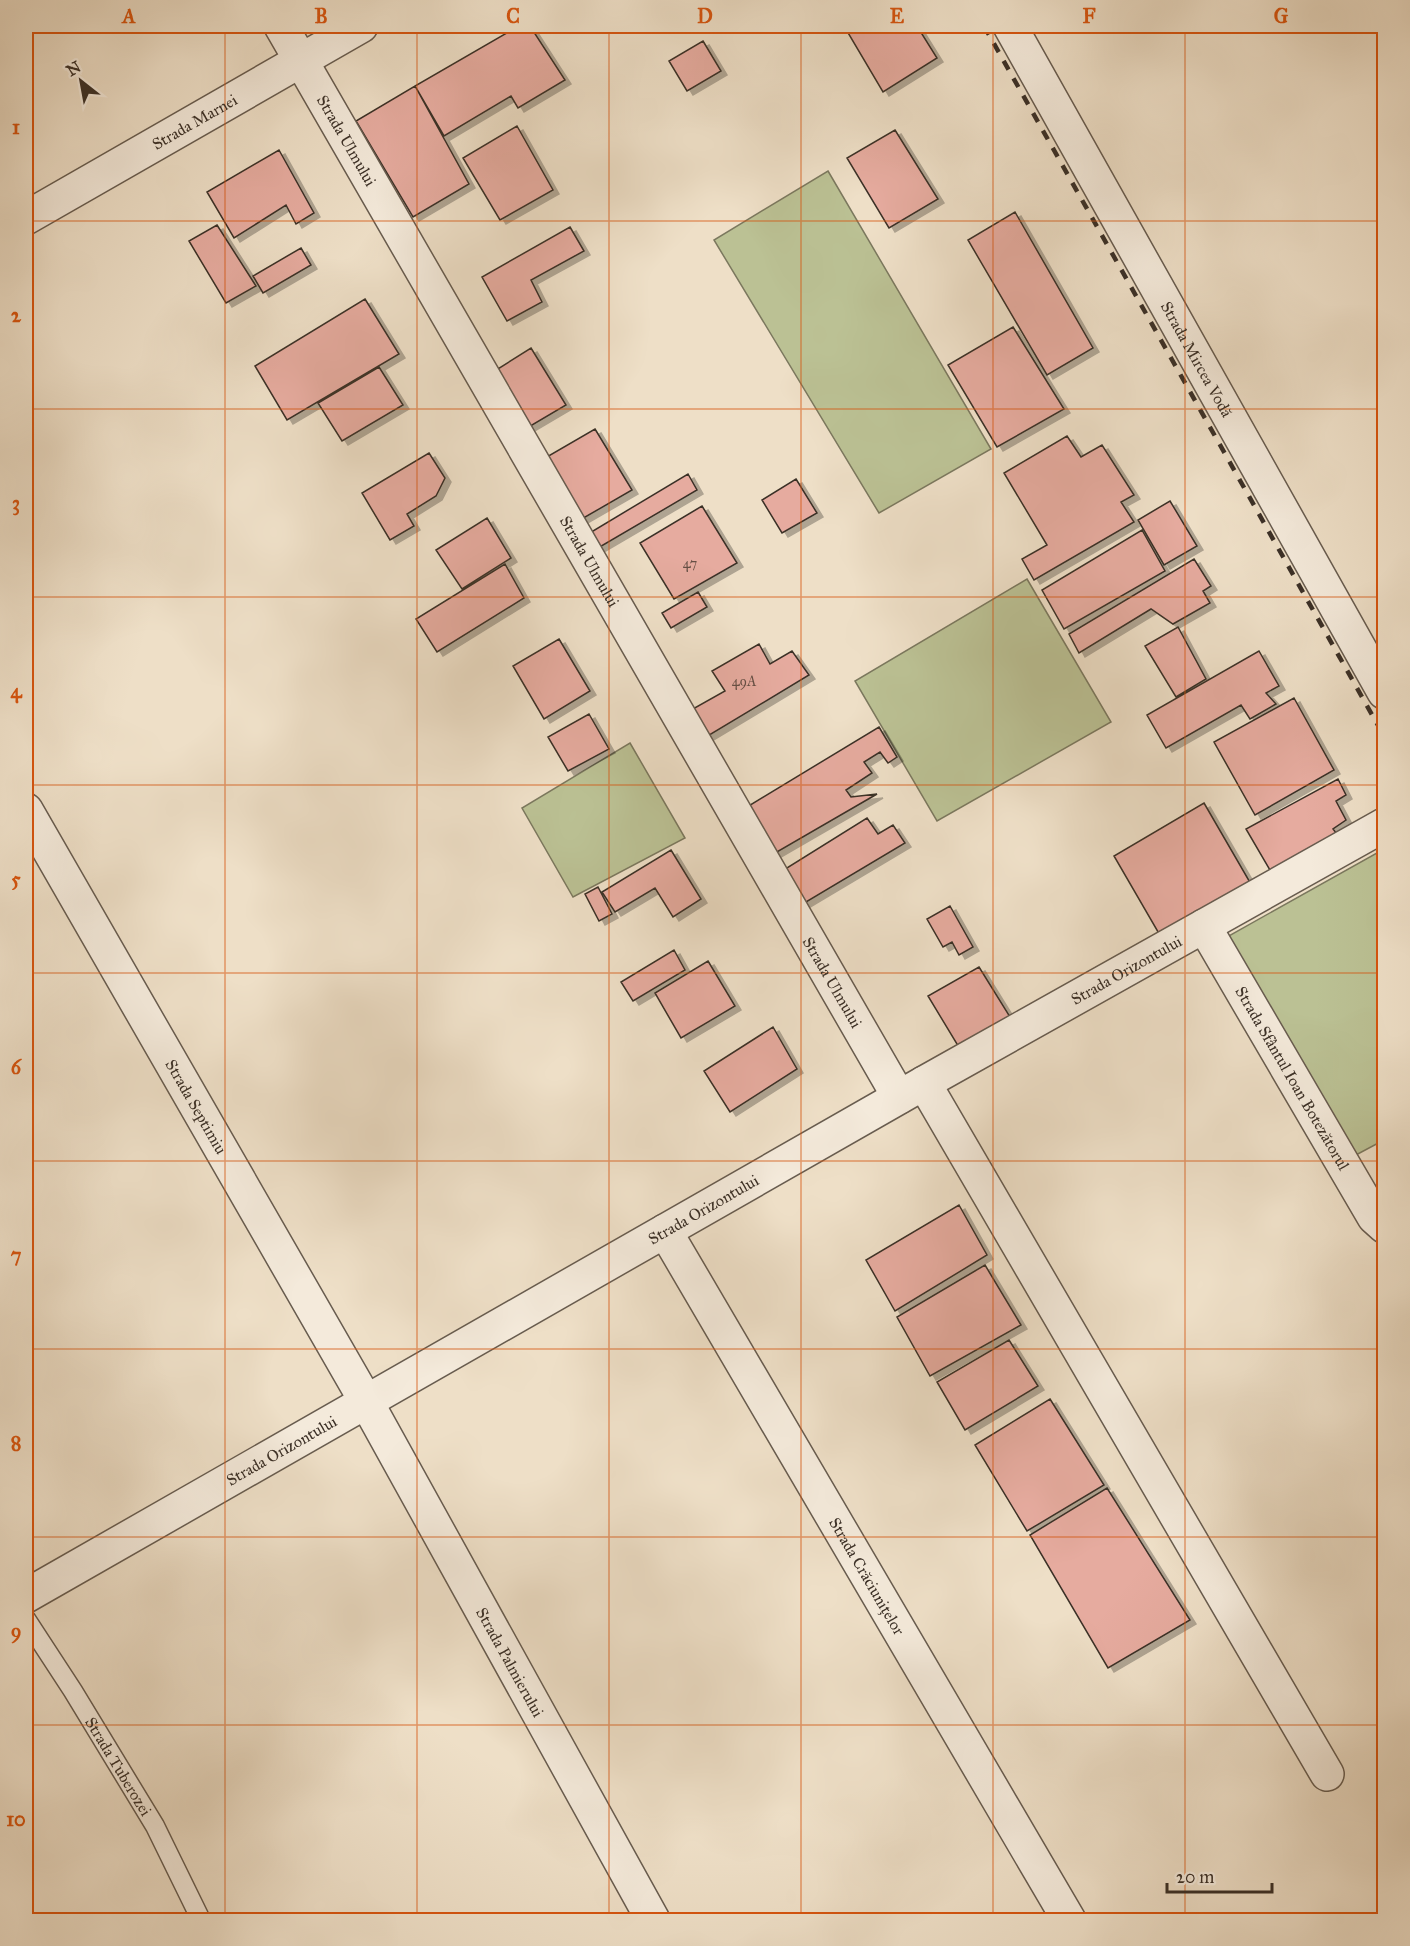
<svg xmlns="http://www.w3.org/2000/svg" width="1410" height="1946" viewBox="0 0 1410 1946" font-family="'IM FELL Great Primer',serif">
  <style>
    .green { fill: #bbc194; stroke: #7b785e; stroke-width: 1.5 }
    .building { fill: #e6ab9f; stroke: #3b3027; stroke-width: 1.5; filter: url(#shadow) }
    .lines { fill: none; stroke-linecap: round; stroke-linejoin: round }
    .service-casing { stroke: #685c4f; stroke-width: 21 }
    .minor-casing { stroke: #685c4f; stroke-width: 36 }
    .tertiary-casing { stroke: #685c4f; stroke-width: 36 }
    .service { stroke: #f4eadb; stroke-width: 18 }
    .minor { stroke: #f4eadb; stroke-width: 33 }
    .tertiary { stroke: #f4eadb; stroke-width: 33 }
    .rail { stroke: #3b3027; stroke-width: 4.5; stroke-dasharray: 10 10; stroke-linecap: butt }
    .grid { fill: none; stroke: #d7550f; stroke-width: 1.5; stroke-opacity: 0.55 }
    .labels { text-anchor: middle; stroke-width: 5; stroke-linejoin: round; paint-order: stroke }
    .number-label { font-size: 14px; fill: #664f45 }
    .street-label { font-size: 16px; fill: #3b3027; stroke: #f4eadb }
    .neatline { fill: none; stroke: #d7550f; stroke-width: 2 }
    .grid-label { font-size: 20px; text-anchor: middle; font-weight: bold; fill: #d7550f }
  </style>
  <defs>
    <filter id="shadow"><feDropShadow dx="6" dy="4" stdDeviation="0" flood-color="#0004"/></filter>
  </defs>
  <rect width="100%" height="100%" fill="#eedfc7"/>
  <filter id="stains"><feTurbulence type="fractalNoise" baseFrequency=".00333" numOctaves="4"/><feColorMatrix values="0 0 0 0 .2 0 0 0 0 .09 0 0 0 0 .02 0 0 0 .5 -.17"/></filter>
  <radialGradient id="worn" r=".72"><stop offset=".6" stop-color="#630" stop-opacity="0"/><stop offset="1" stop-color="#630" stop-opacity=".3"/></radialGradient>
  <path class="green" d="M828,171l163,278 -112,64 -165,-273z
    M1027,579l84,143 -174,99 -82,-140z
    M630,743l55,95 -112,59 -51,-89z
    M1384,849v291l-43,23 -123,-221z"/>
  <path class="building" d="M519,26h11l35,54 -47,28 -7,-12 -67,40 -29,-50z
    M844,26h73l20,32 -54,34z
    M703,41l18,30 -34,20 -18,-30z
    M415,86l54,98 -56,33 -57,-96z
    M517,126l36,64 -53,30 -37,-62z
    M895,130l43,69 -49,29 -42,-70z
    M279,150l35,63 -18,11 -10,-19 -52,33 -27,-46z
    M1015,212l78,136 -46,27 -79,-135z
    M217,225l39,61 -30,17 -37,-62z
    M570,227l14,24 -53,29 11,22 -35,19 -25,-44z
    M301,248l10,17 -48,28 -10,-17z
    M365,299l34,55 -112,66 -32,-54z
    M1013,327l51,82 -67,38 -49,-82z
    M531,348l35,57 -39,23 -34,-56z
    M379,367l24,38 -61,36 -24,-38z
    M595,429l37,61 -52,30 -35,-62z
    M1067,436l14,21 21,-12 32,50 -13,7 13,20 -100,58 -12,-21 25,-14 -43,-72z
    M429,453l16,25 -9,18 -29,18 7,12 -24,14 -28,-47z
    M688,474l9,16 -99,58 -10,-14z
    M796,479l21,34 -35,20 -20,-33z
    M1170,501l27,45 -33,19 -26,-45z
    M702,506l35,57 -63,36 -34,-56z
    M487,518l24,40 -49,31 -26,-39z
    M1142,530l23,41 -101,58 -22,-39z
    M1194,559l17,27 -8,5 7,12 -37,21 -22,-15 -72,44 -10,-19z
    M505,564l19,34 -87,54 -21,-33z
    M698,592l9,15 -36,21 -9,-15z
    M1178,627l28,52 -30,18 -31,-51z
    M559,639l31,52 -46,28 -31,-53z
    M759,644l11,20 22,-13 17,24 -103,62 -15,-27 34,-19 -13,-20z
    M1259,651l20,35 -13,7 10,11 -26,15 -9,-14 -75,43 -19,-33z
    M1294,698l40,72 -79,45 -41,-73z
    M589,714l20,35 -41,22 -20,-34z
    M879,727l18,30 -9,6 -8,-11 -16,10 8,11 -26,17 5,7 26,-3 -107,62 -28,-46z
    M1338,779l8,16 -10,6 10,19 -13,9 11,14 -67,39 -31,-53z
    M1204,803l51,88 -90,53 -51,-88z
    M867,818l11,16 15,-9 12,18 -104,62 -19,-34z
    M671,850l30,49 -28,18 -18,-29 -40,24 -13,-20z
    M598,887l14,27 -13,7 -14,-27z
    M950,906l23,41 -14,8 -7,-13 -9,5 -16,-28z
    M674,950l11,20 -52,31 -12,-19z
    M708,961l27,45 -54,32 -26,-45z
    M979,967l36,58 -52,29 -35,-58z
    M773,1027l24,42 -67,43 -26,-41z
    M959,1205l28,50 -92,56 -29,-51z
    M985,1265l36,60 -91,51 -33,-59z
    M1009,1340l29,46 -73,44 -28,-48z
    M1050,1399l54,86 -77,46 -52,-86z
    M1107,1488l83,132 -82,48 -78,-133z"/>
  <g class="lines">
    <defs>
      <g id="service">
        <path id="s1" d="M26,1619l47,72 82,135 46,94"/>
      </g>
      <g id="minor">
        <path id="s2" d="M281,26l618,1071"/>
        <path id="s3" d="M1010,26l374,666"/>
        <path id="s4" d="M26,218l335,-192"/>
        <path id="s5" d="M26,810l341,593 286,517"/>
        <path id="s6" d="M1204,926l170,291 10,9"/>
        <path d="M924,1083l403,691"/>
        <path id="s7" d="M665,1231l404,689"/>
      </g>
      <g id="tertiary">
        <path id="s8" d="M26,1596l898,-513 460,-258"/>
      </g>
    </defs>
    <use href="#service" class="service-casing"/>
    <use href="#minor" class="minor-casing"/>
    <use href="#tertiary" class="tertiary-casing"/>
    <use href="#service" class="service"/>
    <use href="#minor" class="minor"/>
    <use href="#tertiary" class="tertiary"/>
    <path class="rail" d="M984,26l400,710"/>
  </g>
  <path class="grid" d="M225,26v1894M417,26v1894M609,26v1894M801,26v1894M993,26v1894M1185,26v1894M26,221h1358M26,409h1358M26,597h1358M26,785h1358M26,973h1358M26,1161h1358M26,1349h1358M26,1537h1358M26,1725h1358"/>
  <g class="labels">
    <g class="number-label">
      <text x="690" y="568">47</text>
      <text x="744" y="686">49A</text>
    </g>
    <g class="street-label">
      <text dy="6" stroke="none"><textPath href="#s4" startOffset="194">Strada Marnei</textPath></text>
      <text dy="6" stroke="none"><textPath href="#s2" startOffset="132">Strada Ulmului</textPath></text>
      <text dy="6" stroke="none"><textPath href="#s3" startOffset="382">Strada Mircea Vodă</textPath></text>
      <text dy="6" stroke="none"><textPath href="#s2" startOffset="618">Strada Ulmului</textPath></text>
      <text dy="6" stroke="none"><textPath href="#s8" startOffset="1266">Strada Orizontului</textPath></text>
      <text dy="6" stroke="none"><textPath href="#s2" startOffset="1104">Strada Ulmului</textPath></text>
      <text dy="6" stroke="none"><textPath href="#s6" startOffset="176">Strada Sfântul Ioan Botezătorul</textPath></text>
      <text dy="6" stroke="none"><textPath href="#s5" startOffset="342">Strada Septimiu</textPath></text>
      <text dy="6" stroke="none"><textPath href="#s8" startOffset="780">Strada Orizontului</textPath></text>
      <text dy="6" stroke="none"><textPath href="#s8" startOffset="294">Strada Orizontului</textPath></text>
      <text dy="6" stroke="none"><textPath href="#s7" startOffset="400">Strada Crăciunițelor</textPath></text>
      <text dy="6" stroke="none"><textPath href="#s5" startOffset="980">Strada Palmierului</textPath></text>
      <text dy="6" stroke="none"><textPath href="#s1" startOffset="174">Strada Tuberozei</textPath></text>
    </g>
  </g>
  <rect width="1410" height="1946" fill="none" stroke="#eedfc7" stroke-width="66"/>
  <g transform="translate(81 81) rotate(329)" stroke="#f4eadb" stroke-width="4.5" paint-order="stroke">
  <path d="M0-4.5L10 22L0 15L-10 22Z" fill="#3b3027"/>
  <text y="-9" font-size="16" font-weight="bold" text-anchor="middle" fill="#3b3027">N</text>
  </g>
  <path d="M1167 1883v9h105v-9" fill="none" stroke="#3b3027" stroke-width="3"/>
  <text x="1176" y="1883" font-size="18" fill="#3b3027" stroke="#f4eadb" stroke-width="4.5" paint-order="stroke">20 m</text>
  <rect x="33" y="33" width="1344" height="1880" class="neatline"/>
  <g class="grid-label">
    <text x="129" y="23">A</text>
    <text x="321" y="23">B</text>
    <text x="513" y="23">C</text>
    <text x="705" y="23">D</text>
    <text x="897" y="23">E</text>
    <text x="1089" y="23">F</text>
    <text x="1281" y="23">G</text>
    <text x="16" y="134">1</text>
    <text x="16" y="322">2</text>
    <text x="16" y="510">3</text>
    <text x="16" y="698">4</text>
    <text x="16" y="886">5</text>
    <text x="16" y="1074">6</text>
    <text x="16" y="1262">7</text>
    <text x="16" y="1450">8</text>
    <text x="16" y="1638">9</text>
    <text x="16" y="1826">10</text>
  </g>
  <rect width="100%" height="100%" filter="url(#stains)"/>
  <rect width="100%" height="100%" fill="url(#worn)"/>
</svg>
